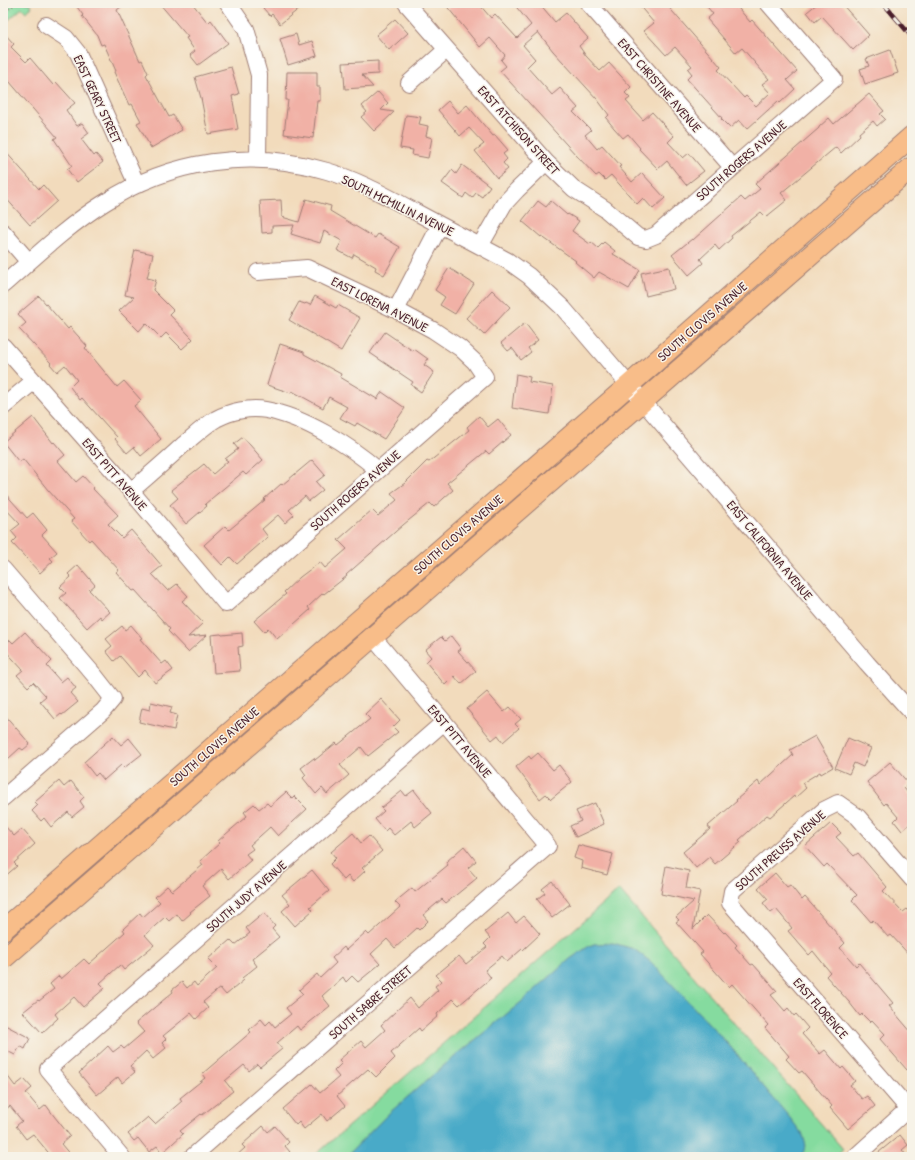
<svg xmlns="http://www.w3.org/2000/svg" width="915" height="1160" viewBox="0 0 915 1160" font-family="'Patrick Hand',sans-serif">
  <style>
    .green { fill: #85db9f; stroke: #687d65 }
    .water { fill: #49aac8; stroke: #4a647a }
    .building { fill: #f1b1a6 }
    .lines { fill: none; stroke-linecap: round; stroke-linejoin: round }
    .minor-casing { stroke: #9e7d74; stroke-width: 18 }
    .major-casing { stroke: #9e7d74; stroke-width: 22 }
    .path { stroke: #9e7d74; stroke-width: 2; stroke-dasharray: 1 3; stroke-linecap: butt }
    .minor { stroke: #fff; stroke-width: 16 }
    .major { stroke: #f8bd89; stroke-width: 20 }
    .rail-casing { stroke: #4a1f2b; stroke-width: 4.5 }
    .rail { stroke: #f7f3e8; stroke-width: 3; stroke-dasharray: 9; stroke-linecap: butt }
    .labels { text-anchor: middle; stroke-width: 3; stroke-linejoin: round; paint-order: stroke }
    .street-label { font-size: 13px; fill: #4a1f2b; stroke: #f7f3e8 }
  </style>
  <rect width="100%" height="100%" fill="#f7f3e8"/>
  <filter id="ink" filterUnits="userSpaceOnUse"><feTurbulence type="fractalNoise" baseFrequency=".025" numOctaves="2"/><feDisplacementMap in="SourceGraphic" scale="8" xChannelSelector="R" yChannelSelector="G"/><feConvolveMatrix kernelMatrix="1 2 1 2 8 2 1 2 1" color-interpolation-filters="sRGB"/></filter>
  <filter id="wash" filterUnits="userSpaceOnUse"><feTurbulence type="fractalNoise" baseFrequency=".012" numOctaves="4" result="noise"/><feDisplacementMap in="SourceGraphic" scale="16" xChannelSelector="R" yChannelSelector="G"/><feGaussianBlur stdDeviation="0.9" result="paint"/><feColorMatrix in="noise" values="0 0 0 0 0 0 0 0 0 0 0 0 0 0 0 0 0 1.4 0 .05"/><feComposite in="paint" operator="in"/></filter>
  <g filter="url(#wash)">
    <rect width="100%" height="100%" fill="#f2dbbc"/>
    <path class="green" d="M3,3h26l3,4 -6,5 -4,-4 -19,17z
      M619,890l224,259 -9,8h-521z"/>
    <path class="water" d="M613,943l21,6 17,13 77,82 62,74 13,17 3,11 -5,11h-455l42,-43 54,-47 78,-64 50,-44 19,-13 5,-2z"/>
    <g id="blocks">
      <path class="building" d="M74,3h52l-9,7 23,51 2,-1 6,13 -2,2 23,42 4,-2 9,15 -31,18 -14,-25 4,-2 -9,-17 -3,1 -15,-33 2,-1 -12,-27 -3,1 -4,-10 -15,-19 1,-1z
        M159,3h33l16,20 3,-3 17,23 -30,22 -8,-10 5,-4 -9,-13 2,-1z
        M269,3h27l4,5 -20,16 -8,-10 -2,2 -7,-8z
        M444,3h34l13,15 4,-4 22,24 14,-13 -18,-22h26l16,19 11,-9 22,25 -9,8 7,10 14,15 9,-8 22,24 -6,6 5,5 -4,3 17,19 9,-8 22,24 -6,6 15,16 6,-5 15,18 -18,14 -19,-24 -9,8 -19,-20 1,-1 -12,-14 -5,4 -9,-10 -8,-10 3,-3 -12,-16 -44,-48 -15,-19 -15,13 12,14 -8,8 25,28 8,-7 18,20 -5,4 18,18 -6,5 12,14 5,-4 19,21 -2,1 13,15 10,-9 23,25 -12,11 -10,-11 -6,6 -26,-29 -6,5 -6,-6 -3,2 -20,-21 -76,-84 6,-5 -5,-6 4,-5 -15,-17 -10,9z
        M637,3h28l56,64 -3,3 26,28 2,-2 10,10 14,-13 -8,-9 7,-5 -27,-31 -6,5 -29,-34 6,-5 -9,-11h30l16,19 2,-2 45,51 -10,9 8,9 -15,14 -2,-2 -31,28 -8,-9 -9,8 -9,-9 1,-1 -35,-39 5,-5 -4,-5 4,-3 -17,-19 -9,8 -22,-24 10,-8z
        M818,3h23l28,32 -16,15 -31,-34 -7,6 -8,-10z
        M395,19l13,14 -19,17 -13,-15z
        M3,32l11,12 -3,3 15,15 4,-4 23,27 3,-3 19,21 -9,7 11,16 5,-3 7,10 -8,6 13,17 2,-2 7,8 -26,20 -10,-13 5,-3 -18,-27 3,-2 -54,-63z
        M296,34l3,11 13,-4 5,15 -29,9 -8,-26z
        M890,50l8,23 -33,11 -5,-15 9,-3 -3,-7z
        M378,61v13l-16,1 11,12 -28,2 -2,-26z
        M231,67l8,27 -7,2 6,33 -30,5 -7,-36 -6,-21z
        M287,72h30v15h3v14h-3l-4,37 -29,-4 4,-34h-2z
        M378,92l10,11 -7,7 13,2 -20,19 -13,-14 6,-5 -5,-6z
        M869,94l15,17 -4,3 5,5 -8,7 -4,-5 -14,12 1,2 -19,18 -5,-6 -55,46 6,7 -21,17 -5,-5 -30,24 1,2 -13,12 -4,-5 -15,14 3,4 -14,12 -17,-20 20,-16 1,1 48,-43 4,4 15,-12 -5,-5 64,-56v-1l10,-9 5,6z
        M448,101l10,12 9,-8 26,31 2,-1 13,15 -5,4 4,5 -4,4 5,6 -11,9 -22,-27 9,-7 -15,-16 -9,8 -22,-26z
        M406,115l15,2 -2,7 9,2 -2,10 6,2 -4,20 -16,-3 1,-5 -13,-2z
        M3,149l36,40 4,-4 14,16 -27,24 -27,-30z
        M462,165l28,21 -8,11 -6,-4 -4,5 -6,-5 -3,5 -21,-15 10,-13 4,4z
        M306,199l25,7 -1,5 45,27 3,-4 22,13 -16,28 -9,-5 1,-3 -22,-13 -2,4 -15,-8 5,-9 -18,-10 -4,12 -29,-9 3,-9 -22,1v6l-10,1 -2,-32 21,-1 1,17 17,5z
        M538,201l8,6 5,-6 16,14 1,-1 11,7 -7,10 18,13 1,-2 7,6 6,-6 11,9 -2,3 27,16 -11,19 -30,-17 -5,6 -19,-16 1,-1 -35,-25v1l-19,-16z
        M135,250l18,4 -6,24 9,2 -3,10 20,20 -4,4 24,25 -11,10 -16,-16 -5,5 -15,-15 -7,8 -20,-20 15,-14 -9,-2z
        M669,267l5,22 -28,7 -5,-23z
        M449,268l25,16 -19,30 -15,-9 5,-8 -10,-7z
        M492,290l18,17 -26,28 -18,-17z
        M39,296l29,33 2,-2 17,19 -2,2 32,39 7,-6 17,19 -7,6 27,33 -20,17 -7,-9 -7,6 -12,-14 2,-2 -35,-39 -2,2 -10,-13 7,-7 -12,-15 -8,7 -7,-8 1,-1 -32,-34 7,-6 -8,-9z
        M315,296l21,12 2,-3 22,13 -19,33 -52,-31 10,-18 6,2 1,-1 4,2z
        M525,323l13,17 -10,8 3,4 -10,8 -9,-12 -4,3 -7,-8z
        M385,332l28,19 1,-2 14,10 -4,6 10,7 -13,20 -10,-7 2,-3 -43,-29z
        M280,344l24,8v2l37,20 -1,3 37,22 5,-7 23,16 -21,31 -27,-16 -2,3 -15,-8 7,-11 -18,-10 -6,11 -31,-17 -1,2 -24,-8z
        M516,374l14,3 -1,5 24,4 -4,28 -37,-6z
        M479,416l9,11 10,-8 13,16 -22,19 -3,-3 -39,32 6,7 -19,17 -4,-4 -27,22 -57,50 1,1 -23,18 -1,-1 -15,14 2,3 -33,29 -9,-11 -4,4 -10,-11 32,-27 -2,-2 16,-15 20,-15 5,6 22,-19 -9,-9 34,-30 6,6 19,-16 -6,-7 14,-10 22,-22 2,1 40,-32 -2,-3z
        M33,417l20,26 1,-1 11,13 -7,6 18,21 7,-6 11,12 -1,1 25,26 -10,9 14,14 9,-8 31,36 -10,8 16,17 9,-7 11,12 -6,5 21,22 -15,14 19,-2 -19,17 -20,-21 2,-2 -35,-39 -2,1 -17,-19 3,-2 -28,-31 -2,2 -18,-20 3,-2 -26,-29 -25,-31 -4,3 -16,-20z
        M243,437l20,23 -17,15 -3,-3 -38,32 2,2 -21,18 -16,-19 8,-7 -7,-8 33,-26 9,10 15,-13 -3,-2 13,-10 -4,-5z
        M312,460l13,15 -9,7 7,8 -14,11 -4,-5 -16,14 5,5 -9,8 -7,-8 -16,14 6,8 -31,27 -7,-7 -8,8 -18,-20 21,-19 4,4 36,-30 -1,-1 17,-15 1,1z
        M3,491l24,27 6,-5 14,17 -5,5 15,17 -7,6 3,3 -13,12 -28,-30 5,-5 -6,-7 9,-7 -17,-18z
        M78,565l17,20 -6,5 21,22 -8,7 -2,-3 -13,12 -27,-30 6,-5 -6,-6 11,-10 -3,-3z
        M131,625l11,13 -2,1 22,25 4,-3 7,9 -18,13 -10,-13 -7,7 -18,-21 -6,5 -8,-10 6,-5 -6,-7 16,-13 3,4z
        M25,632l27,29 -5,5 14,16 6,-5 9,11 -6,5 8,9 -16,13 -1,-1 -6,5 -15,-18 6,-5 -13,-14 -5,5 -11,-12 6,-5 -20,-22v-2l7,-6 3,3z
        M242,633l1,13 -5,1 2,24 -26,2 -3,-38 10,-1 1,1z
        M451,636l10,13 -3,2 18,20 -15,13 -7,-8 -9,9 -19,-23 5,-5 -6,-7 16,-13 4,4z
        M487,692l17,20 6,-5 11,12 -6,5 4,4 -16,14 -5,-7 -6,5 -25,-31z
        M381,699l19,21 -7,7 5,5 -30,24 -7,-9 -21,18 9,10 -22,19 -5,-6 -6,6 -13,-16 3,-3 -5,-7 13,-10 1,2 21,-17 2,2 32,-26 -5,-5z
        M151,702l21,5 -2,6 7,2 -3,15 -35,-8 3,-14 8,2z
        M3,713l27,31 -7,6 -3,-2 -12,11 -5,-6z
        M113,736l8,9 8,-7 13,16 -18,14 -3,-3 -17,15 -6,-7 -3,3 -11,-14z
        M815,736l18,31 -12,7 -1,-2 -18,11 4,5 -11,10 -1,-2 -24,21 -3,-2 -28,25 2,2 -26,22 -6,-7 -13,11 -13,-16 27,-23 -2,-3 29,-25 -1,-1 22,-19 2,4 33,-30 -3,-5z
        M848,738l23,10 -8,19 -9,-4 -5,11 -14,-6z
        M538,753l15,17 6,-5 13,17 -21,17 -5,-5 -6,5 -24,-32 13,-11 2,3z
        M890,762l19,22 -5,4 8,10v24l-10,9 -8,-10 4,-4 -12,-14 -2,2 -17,-23z
        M59,781l5,6 7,-6 13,16 -4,4 4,6 -12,10 -4,-5 -17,15 -7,-9 -3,3 -9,-10 6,-6 -3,-3z
        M414,790l18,23 -17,14 -4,-6 -17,14 -6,-7 -3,3 -10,-12 9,-8 -3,-3 21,-17 4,5z
        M286,792l6,6 2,-2 13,13 -29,27 -8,-9 -20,18 3,4 -7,5 5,6 -22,19 -8,-10 -19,17 8,10 -20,16 1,1 -9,8 -5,-7 -8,7 -4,-4 -20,18 9,10 -30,25 -4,-5 -20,18 5,5 -22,19 -9,-10 -19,17 3,4 -16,15 -19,-21 15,-12 1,1 15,-12 -4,-5 9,-8 2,3 23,-20 5,5 36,-32 -2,-3 17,-16 3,4 17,-15 -5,-5 12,-11 5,5 31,-26 -3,-4 20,-18 -2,-2 29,-25 -3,-4 10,-8 5,5 8,-6 3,3z
        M595,803l9,21 -28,13 -6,-11 11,-5 -5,-10z
        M831,823l10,10 -5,4 18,19 4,-3 29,34 -4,4 20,21 4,-3 5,6v43l-21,-23 -3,2 -15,-17 -2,2 -19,-22 5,-5 -30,-31 -3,3 -19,-21z
        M3,824l11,12 8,-7 13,15 -21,19 3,3 -14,12z
        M353,833l8,10 8,-7 13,15 -20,17 3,3 -12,11 -5,-6 -4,4 -14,-16 6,-6 -5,-6z
        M578,845l35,9 -6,21 -26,-7 1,-7 -8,-3z
        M464,846l12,15 -8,7 9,10 -31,25 -4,-4 -19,16 5,6 -9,9 -2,-2 -22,20 -8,-9 -16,15 9,10 -22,18 -6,-6 -6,6 -3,-5 -21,19 8,10 -30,24 -3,-4 -20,17 5,6 -22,18 -3,-3 -8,7 -5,-6 -19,16 8,10 -31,24 -1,-1 -21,17 3,3 -21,19 -5,-7 -8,6 -11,-14 -4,3 -6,-7 20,-17 7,7 27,-23 -2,-3 25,-20 -3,-4 49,-42 -2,-2 12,-11 5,6 4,-4 5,6 16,-13 -5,-6 17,-14 -4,-4 18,-16 3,4 16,-15 -4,-5 12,-11 2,3 20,-18 3,3 31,-28 -5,-5 17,-14 3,4 33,-27 -2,-3z
        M666,866l23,5 -3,17 14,3 -7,38 14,-14 17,18 1,-1 12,13 -2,2 16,18 2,-1 24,27 -6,4 14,16 3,-3 6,8 2,-2 12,14 -6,6 18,20 5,-4 16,19 2,-2 12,14 -5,4 12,14 5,-3 8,10 -27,23 -18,-21 2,-2 -30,-35 -3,2 -13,-14 3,-3 -24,-28 3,-3 -36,-41 -3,3 -29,-33 3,-2 -27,-30 3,-2 -3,-3 18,-16 -33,-7z
        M312,870l17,21 -19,16 3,3 -18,16 -13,-15 8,-7 -8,-9z
        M775,873l12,14 3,-2 12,15 3,-3 40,46 -5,5 16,18 3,-3 34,40 -4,3 23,27v33l-5,4 -27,-31 5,-5 -13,-14 -2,2 -8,-8 -2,2 -11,-14 -23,-26 4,-4 -17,-21 -4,4 -21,-24 4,-3 -16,-19 -5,4 -8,-10 5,-4 -10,-11z
        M552,881l18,23 -18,14 -15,-19 8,-6 -3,-4z
        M264,913l11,13 -3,3 7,8 -27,22 5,7 -15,12 2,2 -18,15 -6,-7 -17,14 5,6 -12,11 -5,-6 -28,23 3,3 -4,4 4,5 -13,11 -7,-8 -16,15 5,6 -13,11 -4,-6 -21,18 -18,-22 29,-27 5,6 8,-6 3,3 20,-17 -8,-9 37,-31 -1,-2 10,-8 5,6 7,-6 3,4 20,-18 -9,-9 22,-19 5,5 15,-12 -4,-5z
        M508,913l8,10 8,-7 16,18 -17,16 -1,-1 -15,13 -5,-6 -17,14 6,8 -32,27 -6,-6 -16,15 1,2 -17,15 -2,-3 -28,25 4,5 -19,19 -8,-8 -31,27 8,10 -18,15 -5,-7 -18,15 -5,-7 -3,3 -13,-16 29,-25 8,9 19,-16 -5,-6 8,-8 -3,-3 22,-19 5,6 19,-17 -4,-5 29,-27 8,10 20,-18 -3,-4 7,-5 -6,-6 23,-19 7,8 21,-17 -3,-3 6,-6 -5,-6z
        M3,1024l27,14 -5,11 -5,-3 -5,9 -12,-6z
        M3,1070l12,16 9,-7 8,9 -6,5 14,17 6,-5 8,11 16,20 -9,8 11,13h-20l-19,-23 -7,5 -10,-13 6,-5 -12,-15 -3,2 -4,-5z
        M263,1126l5,6 7,-6 14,16 -4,4 5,6 -6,5h-49l10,-9 -3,-3z
        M900,1135l8,10 -6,5 6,7h-35z"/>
    </g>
  </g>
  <g filter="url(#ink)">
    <use href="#blocks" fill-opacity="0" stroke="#9e7d74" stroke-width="1"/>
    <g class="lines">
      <defs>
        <path id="minor" d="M228,3l18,26 13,46 -1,84
          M406,3l140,159 28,27 31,20 33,28 8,2 10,-4 178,-156 -66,-76
          M588,3l144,164
          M46,25l20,13 12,15 59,132
          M409,83l37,-33
          M3,232l26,30
          M480,246l24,-42 13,-14 29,-28
          M3,285c32,-28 64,-59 101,-82 66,-43 147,-55 223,-32 31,9 59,25 87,40 31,17 63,33 94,50l21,15 34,32 304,355 45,50
          M396,310l44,-85
          M3,346l128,145 95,113 259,-227 -10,-15 -15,-14 -27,-18 -37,-20 -89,-42 -49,4
          M3,407l31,-26
          M131,491c17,-15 35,-30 52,-46 11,-9 21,-19 33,-26 15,-8 34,-12 50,-9 38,7 83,35 112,60
          M3,569l92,107 18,23 -10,12 -100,87
          M912,879l-54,-62 -20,-14 -14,7 -92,81 -2,12 182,210
          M122,1157l-74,-88 396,-347
          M192,1157l356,-311 -176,-210
          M855,1157l53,-48"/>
        <path id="major" d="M3,930l626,-545 283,-249
          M3,959l909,-792"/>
      </defs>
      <use href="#minor" class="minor-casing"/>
      <use href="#major" class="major-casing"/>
      <path class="path" d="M3,14l13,-11"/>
      <use href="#minor" class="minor"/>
      <use href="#major" class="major"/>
      <defs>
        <path id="rail" d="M883,3l29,34"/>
      </defs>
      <use href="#rail" class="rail-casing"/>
      <use href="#rail" class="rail"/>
    </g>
  </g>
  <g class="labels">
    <g class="street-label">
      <text transform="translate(660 85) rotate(49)" y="5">EAST CHRISTINE AVENUE</text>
      <text transform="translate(98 99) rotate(65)" y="5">EAST GEARY STREET</text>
      <text transform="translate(519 130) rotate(48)" y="5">EAST ATCHISON STREET</text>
      <text transform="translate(741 160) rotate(-41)" y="5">SOUTH ROGERS AVENUE</text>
      <text transform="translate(398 205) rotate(26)" y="5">SOUTH MCMILLIN AVENUE</text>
      <text transform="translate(380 304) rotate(27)" y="5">EAST LORENA AVENUE</text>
      <text transform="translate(702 321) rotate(-41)" y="5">SOUTH CLOVIS AVENUE</text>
      <text transform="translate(115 474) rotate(49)" y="5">EAST PITT AVENUE</text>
      <text transform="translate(355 490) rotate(-41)" y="5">SOUTH ROGERS AVENUE</text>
      <text transform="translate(458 534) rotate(-41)" y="5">SOUTH CLOVIS AVENUE</text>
      <text transform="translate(770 550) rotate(50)" y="5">EAST CALIFORNIA AVENUE</text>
      <text transform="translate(460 741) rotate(50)" y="5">EAST PITT AVENUE</text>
      <text transform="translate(214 746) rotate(-41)" y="5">SOUTH CLOVIS AVENUE</text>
      <text transform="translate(780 850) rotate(-41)" y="5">SOUTH PREUSS AVENUE</text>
      <text transform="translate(246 896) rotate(-41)" y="5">SOUTH JUDY AVENUE</text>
      <text transform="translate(370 1002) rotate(-41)" y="5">SOUTH SABRE STREET</text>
      <text transform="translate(821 1008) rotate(49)" y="5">EAST FLORENCE</text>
    </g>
  </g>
  <rect width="915" height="1160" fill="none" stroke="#f7f3e8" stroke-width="16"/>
</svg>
